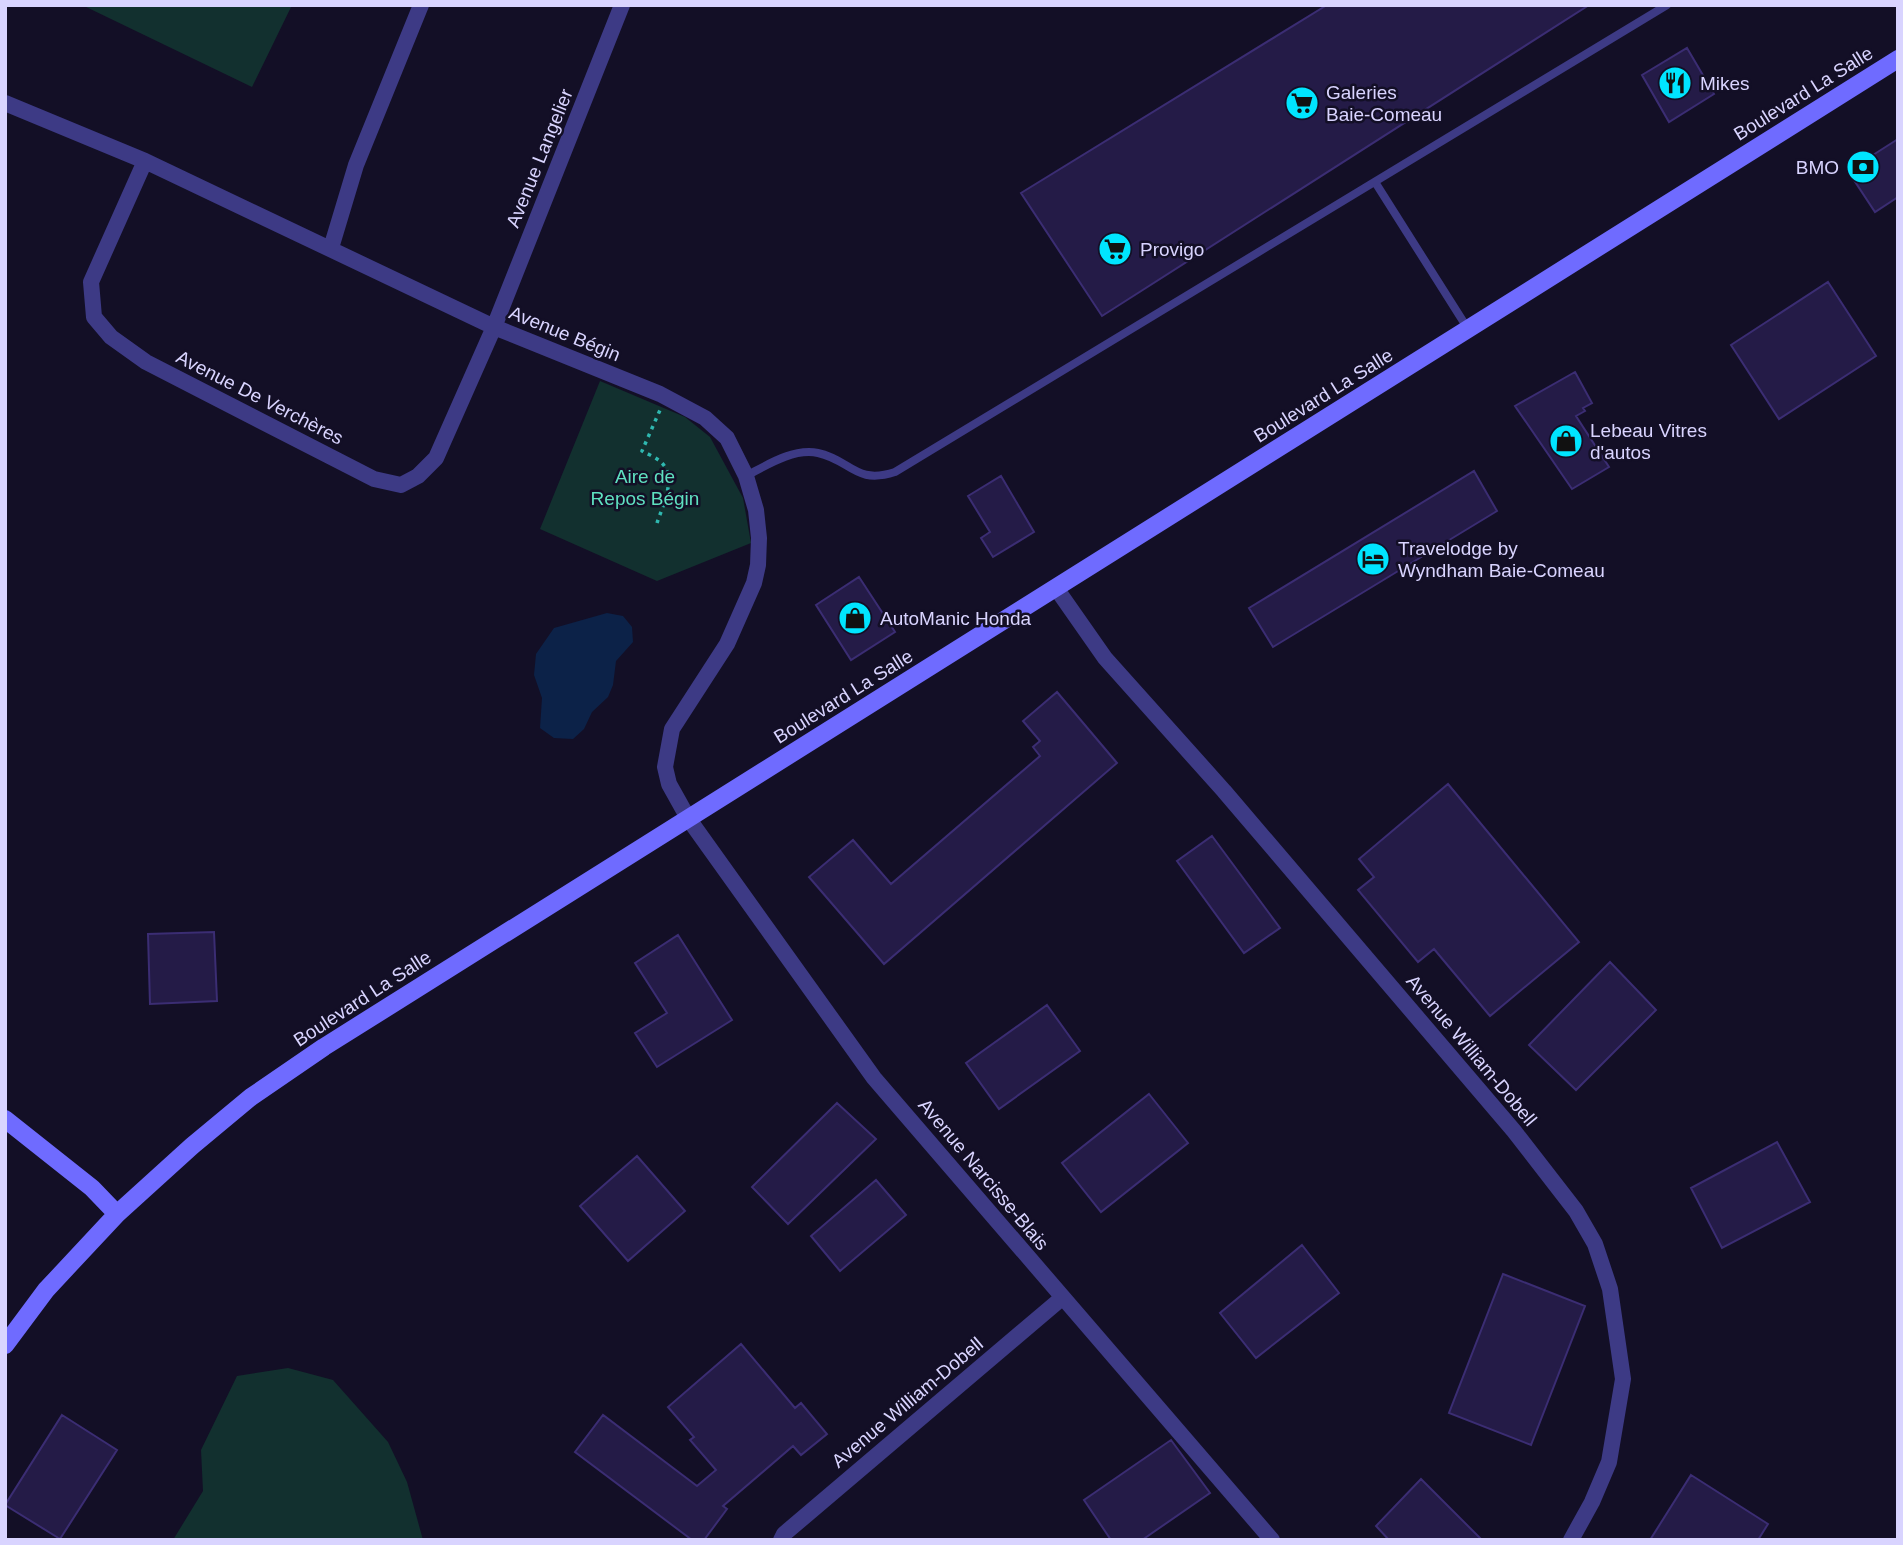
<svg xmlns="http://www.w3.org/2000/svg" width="1903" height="1545" viewBox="0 0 1903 1545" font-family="Helvetica,sans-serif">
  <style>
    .green { fill: #12302f }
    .water { fill: #0c2248 }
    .building { fill: #241b47; stroke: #3b2d73; stroke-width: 2 }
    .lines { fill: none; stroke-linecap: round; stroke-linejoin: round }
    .path { stroke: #2fb8b0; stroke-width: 3.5; stroke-dasharray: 3.5 5; stroke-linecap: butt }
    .lane { stroke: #3d3a85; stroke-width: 8 }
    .street { stroke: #3d3a85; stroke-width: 16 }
    .secondary { stroke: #6f6bff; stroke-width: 18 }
    .labels { text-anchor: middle; stroke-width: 5; stroke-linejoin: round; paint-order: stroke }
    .poi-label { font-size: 19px; fill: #d9d4ff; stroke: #130f26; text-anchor: start }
    .street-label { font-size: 19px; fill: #d9d4ff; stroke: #130f26 }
    .park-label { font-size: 19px; fill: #5fe0c0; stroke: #130f26 }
  </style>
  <rect width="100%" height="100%" fill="#130f26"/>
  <path class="green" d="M82,5h210l-40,82z
    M600,381l85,36 25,20 33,61 8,45 -94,38 -117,-52z
    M288,1368l45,12 55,62 19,40 16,58h-250l30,-49 -2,-41 36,-74z"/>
  <path class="water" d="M607,613l16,3 9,11 1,15 -17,19 -3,24 -5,12 -16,15 -8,17 -11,10 -19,-1 -14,-10 2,-30 -8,-23 2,-21 18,-26z"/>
  <path class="building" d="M1327,5h262l-487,311 -81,-123z
    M1687,48l27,46 -45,28 -27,-47z
    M1898,139v58l-23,15 -27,-41z
    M1828,282l48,74 -97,63 -48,-74z
    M1575,372l17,31 -9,5 2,3 -9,5 33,51 -37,22 -57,-83z
    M1474,471l23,40 -224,136 -24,-39z
    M1001,476l33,56 -41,25 -12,-19 9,-6 -22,-36z
    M859,577l36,55 -44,28 -35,-55z
    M1057,692l60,71 -233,201 -75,-87 44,-37 38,44 149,-128 -7,-9 7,-6 -17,-20z
    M1448,784l131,158 -89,74 -56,-67 -16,13 -60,-72 16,-13 -15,-18z
    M1212,836l68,92 -36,25 -67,-92z
    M214,932l3,69 -67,3 -2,-70z
    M678,935l54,85 -75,47 -22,-34 32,-20 -32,-50z
    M1610,962l46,48 -80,80 -47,-45z
    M1047,1005l33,46 -81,58 -33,-46z
    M1149,1094l39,49 -87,69 -39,-49z
    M837,1103l39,36 -88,85 -36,-37z
    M1777,1142l33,60 -88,46 -31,-60z
    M637,1156l48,55 -57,50 -48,-55z
    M876,1180l30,35 -66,56 -29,-35z
    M1302,1245l37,48 -83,65 -36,-45z
    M1503,1274l82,32 -54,139 -82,-32z
    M741,1344l54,64 6,-5 26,31 -26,21 -8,-9 -70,60 4,3 -23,31h-12l-117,-88 28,-37 94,71 19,-16 -26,-30 4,-3 -26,-30z
    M62,1415l55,35 -57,89 -55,-34z
    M1171,1440l39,53 -68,47h-31l-27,-40z
    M1691,1475l77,49 -10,16h-108z
    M1421,1479l61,61h-93l-13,-14z"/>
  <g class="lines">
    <path class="path" d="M657,523c5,-16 20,-44 5,-60 -5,-5 -14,-9 -20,-12l18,-41"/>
    <path class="lane" d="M1375,182l93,147
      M746,476c21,-11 47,-28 72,-23 33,7 37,32 77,19l772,-467"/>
    <path class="street" d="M5,103l140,58 349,166 166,67 45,24 22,20 19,38 10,34 3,28 -1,27 -4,18 -27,61 -55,85 -7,38 4,17 19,34 186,260 398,462
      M145,161l-54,121 3,35 17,20 35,25 228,117 27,6 17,-9 18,-18 58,-131 128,-322
      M331,248l25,-83 65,-160
      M1056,588l49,70 119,133 290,340 62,80 19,33 15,45 13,90 -14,83 -17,40 -21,38
      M781,1540l3,-6 278,-236"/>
    <path class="secondary" d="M5,1119l87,69 25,26
      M5,1345l41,-55 71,-76 75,-68 59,-49 73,-50 1574,-988"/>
  </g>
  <defs>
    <symbol id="restaurant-disc" viewBox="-11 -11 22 22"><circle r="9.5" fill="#00e5ff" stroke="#130f26"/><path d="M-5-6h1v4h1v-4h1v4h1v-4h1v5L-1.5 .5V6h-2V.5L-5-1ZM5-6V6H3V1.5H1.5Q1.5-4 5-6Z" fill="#111"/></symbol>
    <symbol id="supermarket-disc" viewBox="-11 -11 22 22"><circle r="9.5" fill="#00e5ff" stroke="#130f26"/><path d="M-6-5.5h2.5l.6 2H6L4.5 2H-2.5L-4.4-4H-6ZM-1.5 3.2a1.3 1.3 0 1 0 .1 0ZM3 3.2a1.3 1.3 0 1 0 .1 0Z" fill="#111"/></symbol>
    <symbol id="bank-disc" viewBox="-11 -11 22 22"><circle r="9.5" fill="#00e5ff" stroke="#130f26"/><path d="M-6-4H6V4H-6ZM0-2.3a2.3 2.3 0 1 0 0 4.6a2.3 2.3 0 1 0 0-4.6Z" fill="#111"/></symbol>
    <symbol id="shop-disc" viewBox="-11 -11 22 22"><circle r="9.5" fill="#00e5ff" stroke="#130f26"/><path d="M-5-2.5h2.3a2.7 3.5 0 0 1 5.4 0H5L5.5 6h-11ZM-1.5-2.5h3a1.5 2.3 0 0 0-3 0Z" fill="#111"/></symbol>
    <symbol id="hotel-disc" viewBox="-11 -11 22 22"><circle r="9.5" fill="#00e5ff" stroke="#130f26"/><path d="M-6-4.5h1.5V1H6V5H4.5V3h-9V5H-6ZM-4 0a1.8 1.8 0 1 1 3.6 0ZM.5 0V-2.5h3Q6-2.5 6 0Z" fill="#111"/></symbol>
  </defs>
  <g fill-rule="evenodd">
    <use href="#restaurant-disc" x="1656" y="64" width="38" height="38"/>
    <use href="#supermarket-disc" x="1283" y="84" width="38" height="38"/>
    <use href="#bank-disc" x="1844" y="148" width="38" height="38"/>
    <use href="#supermarket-disc" x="1096" y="230" width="38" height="38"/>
    <use href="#shop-disc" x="1547" y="422" width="38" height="38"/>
    <use href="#hotel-disc" x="1354" y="540" width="38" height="38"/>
    <use href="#shop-disc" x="836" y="599" width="38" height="38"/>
  </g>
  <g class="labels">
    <g class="poi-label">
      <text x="1700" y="90">Mikes</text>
      <text x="1326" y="99">Galeries<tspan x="1326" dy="22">Baie-Comeau</tspan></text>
      <text x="1839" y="174" text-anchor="end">BMO</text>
      <text x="1140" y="256">Provigo</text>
      <text x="1590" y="437">Lebeau Vitres<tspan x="1590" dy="22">d'autos</tspan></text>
      <text x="1398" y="555">Travelodge by<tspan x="1398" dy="22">Wyndham Baie-Comeau</tspan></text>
      <text x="880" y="625">AutoManic Honda</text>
    </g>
    <g class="street-label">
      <text transform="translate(1803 93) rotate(-32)" y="7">Boulevard La Salle</text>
      <text transform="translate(539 158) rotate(-68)" y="7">Avenue Langelier</text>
      <text transform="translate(565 333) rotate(22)" y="7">Avenue Bégin</text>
      <text transform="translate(1323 395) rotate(-32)" y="7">Boulevard La Salle</text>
      <text transform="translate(260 397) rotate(27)" y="7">Avenue De Verchères</text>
      <text transform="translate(843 696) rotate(-32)" y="7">Boulevard La Salle</text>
      <text transform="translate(362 998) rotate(-33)" y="7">Boulevard La Salle</text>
      <text transform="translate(1472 1050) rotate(50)" y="7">Avenue William-Dobell</text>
      <text transform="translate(984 1174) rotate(50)" y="7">Avenue Narcisse-Blais</text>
      <text transform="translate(907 1402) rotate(-40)" y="7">Avenue William-Dobell</text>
    </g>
    <g class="park-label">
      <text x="645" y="483">Aire de<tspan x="645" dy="22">Repos Bégin</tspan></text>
    </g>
  </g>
  <rect width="1903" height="1545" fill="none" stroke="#d9d4ff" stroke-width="14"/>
</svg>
